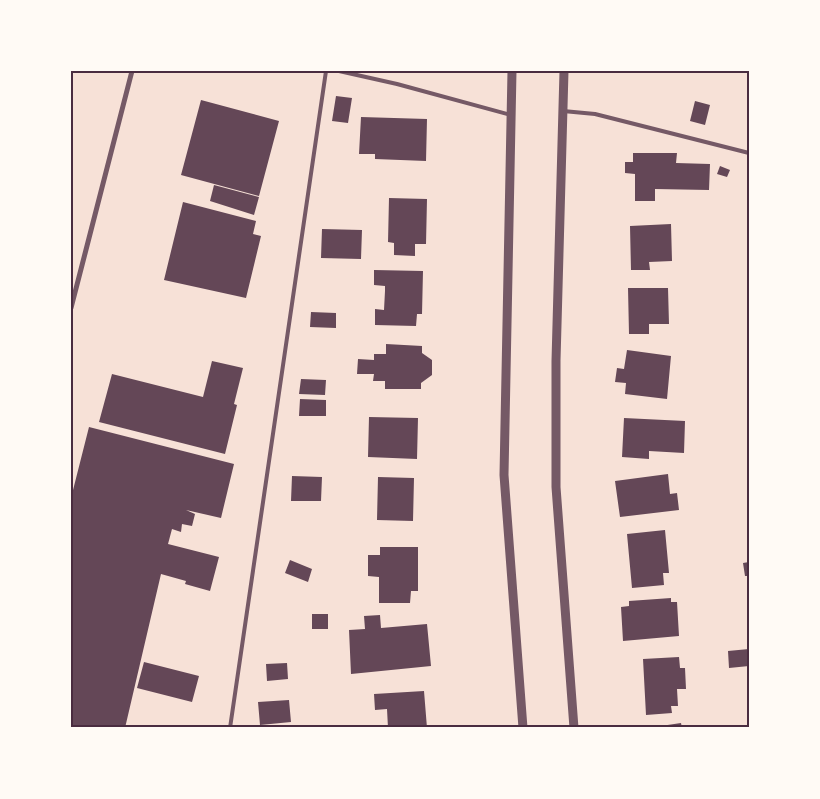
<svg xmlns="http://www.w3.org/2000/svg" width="820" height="799" viewBox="0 0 820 799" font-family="Inter,sans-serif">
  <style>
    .building { fill: #644757 }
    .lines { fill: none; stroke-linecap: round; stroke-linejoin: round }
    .service { stroke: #755966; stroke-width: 4 }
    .minor { stroke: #755966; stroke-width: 5 }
    .tertiary { stroke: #755966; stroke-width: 9 }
    .neatline { fill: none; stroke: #4a2c40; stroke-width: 2 }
  </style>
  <rect width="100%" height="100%" fill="#f7e1d7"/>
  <path class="building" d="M336,96l16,2 -4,25 -16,-2z
    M201,100l78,21 -20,75 -78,-21z
    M695,101l15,4 -5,20 -15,-4z
    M361,117l66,2 -1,42 -51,-2v-5h-16z
    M633,153h44l-1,10 34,1 -1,26 -54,-1v12h-20v-27l-10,-1v-11h8z
    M720,166l10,4 -3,7 -10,-3z
    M214,185l45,12 -5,18 -44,-14z
    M389,198l38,1 -1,45h-11v12l-21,-1v-12l-6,-1z
    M183,202l73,19 -3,13 8,2 -15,62 -82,-18z
    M671,224l1,37 -23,1 1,8h-19l-1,-44z
    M322,229l40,1 -1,29 -40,-1z
    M374,270l49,1 -1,43h-5l-1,12 -41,-1v-16l9,1 1,-19v-5l-11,-1z
    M628,288h40l1,36h-20v10h-20z
    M311,312l25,1v15l-26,-1z
    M386,344l36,2v7l10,7v15l-11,8v6h-36v-8h-12l1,-7h-17l1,-15 16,1v-6h12z
    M627,350l44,6 -4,43 -42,-5 1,-11 -11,-1 2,-14 7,1z
    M212,361l31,7 -9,36 3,1 -12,49 -126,-32 13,-48 91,23z
    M301,379l25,1 -1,15 -26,-1z
    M300,399l26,1v16h-27z
    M369,417l49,1 -1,41 -49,-2z
    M624,418l61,3 -1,32 -35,-2v8l-27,-2z
    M89,427l145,37 -13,54 -35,-8 9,4 -3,12 -10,-2 -1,8 -9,-3 -4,15 51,13 -9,34 -25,-7 1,-3 -25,-7 -36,154 -54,-2v-228z
    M668,474l2,20 7,-1 2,17 -59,7 -5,-36z
    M292,476l30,1 -1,24h-30z
    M378,477l36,1 -1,43 -36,-1z
    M665,530l4,43h-6l1,12 -32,3 -5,-54z
    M380,547h38v44h-7l-1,12h-31v-26l-11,-1v-21h12z
    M290,560l22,9 -4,13 -23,-9z
    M749,562v14h-4l-2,-13z
    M671,598v4h6l2,34 -56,5 -2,-34 8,-1v-5z
    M312,614h16v15h-16z
    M380,615l1,13 46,-4 4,42 -80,8 -2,-44 16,-1 -1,-13z
    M749,649v17l-20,2 -1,-17z
    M679,657l1,11h5l1,21h-9l1,17h-7l1,7 -26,2 -3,-56z
    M144,662l55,14 -7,26 -55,-14z
    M287,663l1,16 -21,2 -1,-17z
    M424,691l3,37h-39l-1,-19 -12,1 -1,-16z
    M289,700l2,22 -31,3 -2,-23z
    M681,723l1,5h-28v-1z"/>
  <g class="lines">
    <path class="service" d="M339,71l58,13 114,31
      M563,111l32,3 154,39
      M230,728l96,-657"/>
    <path class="minor" d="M71,308l61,-237"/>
    <path class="tertiary" d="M512,71l-8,404 19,253
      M564,71l-8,290v126l18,241"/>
  </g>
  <rect width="820" height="799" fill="none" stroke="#fffaf5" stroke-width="145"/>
  <rect x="72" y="72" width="676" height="654" class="neatline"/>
</svg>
